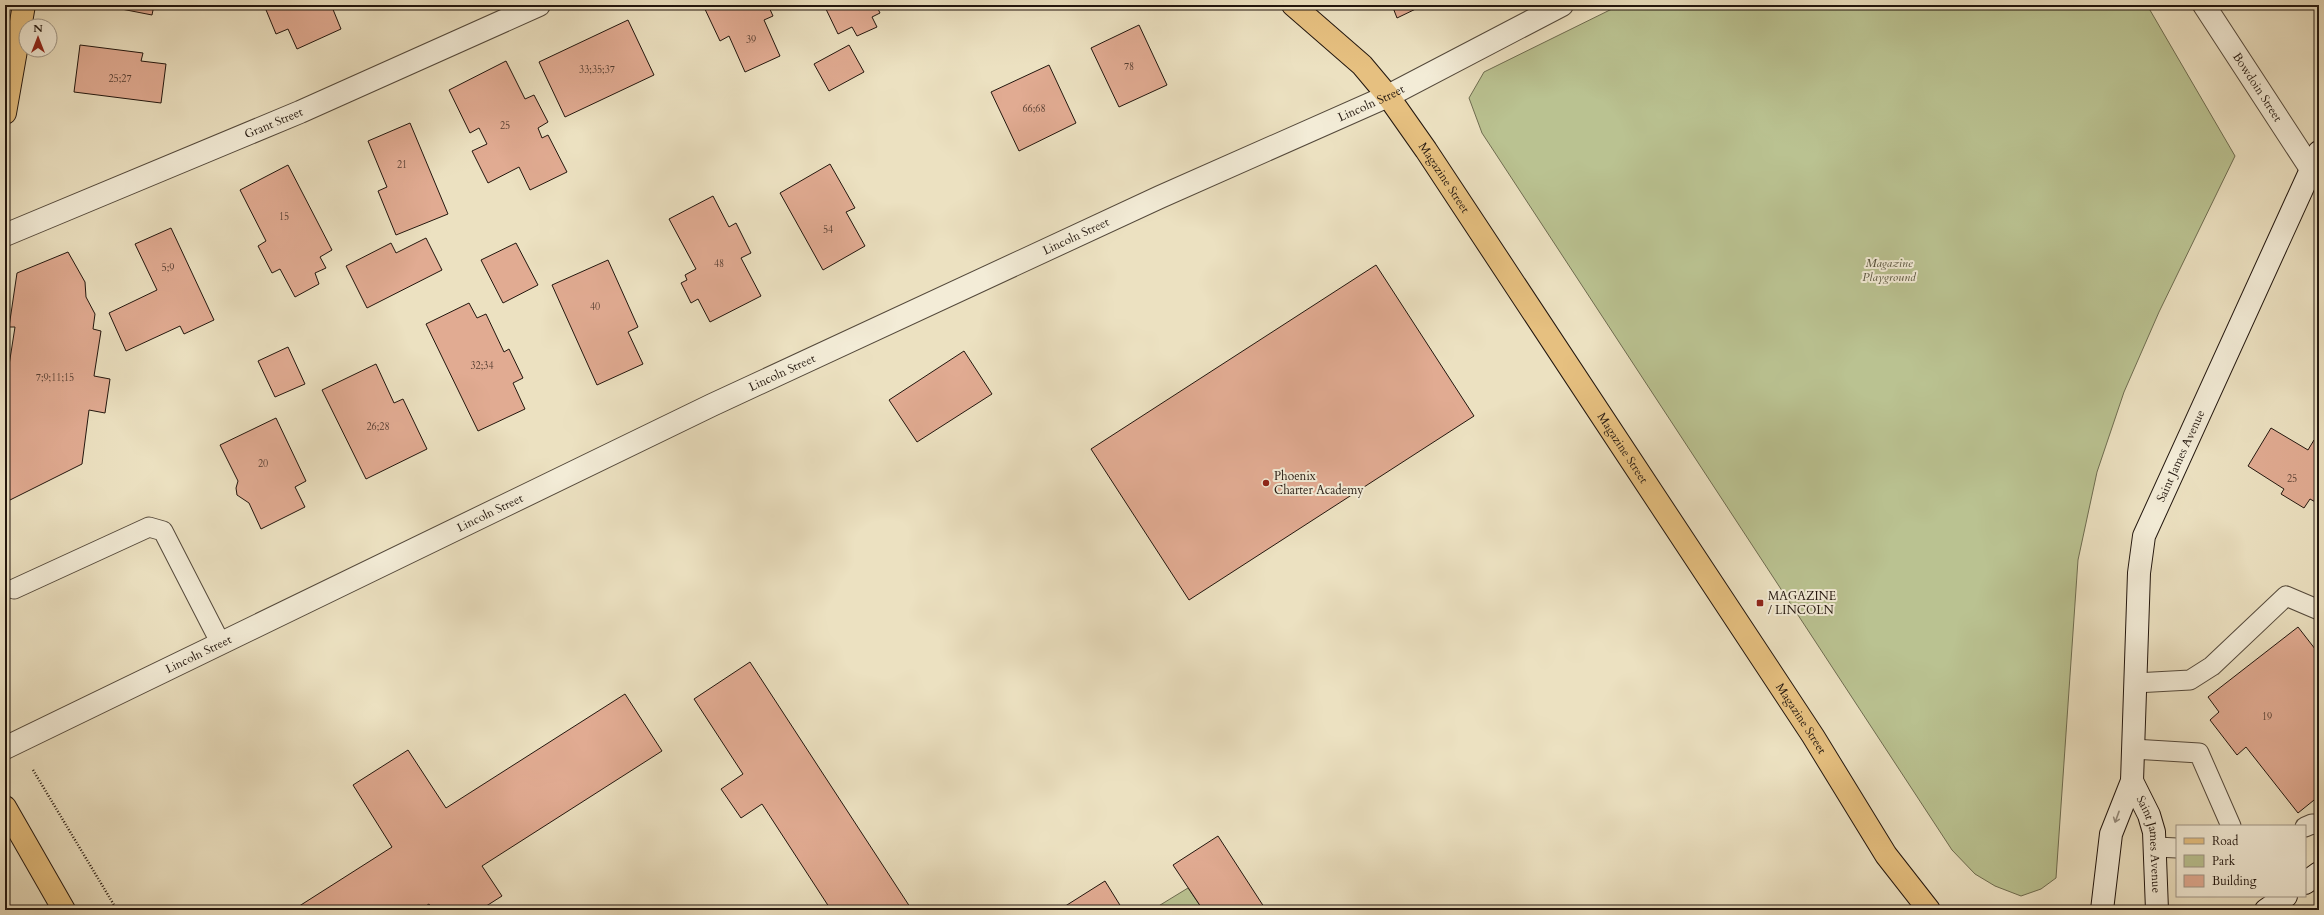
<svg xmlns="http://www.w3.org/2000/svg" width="2324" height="915" viewBox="0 0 2324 915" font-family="Cardo,serif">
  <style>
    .green { fill: #bac291; stroke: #6e6c50 }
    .building { fill: #e1ab92; stroke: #22160e }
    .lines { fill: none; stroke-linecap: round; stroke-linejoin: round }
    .service-casing { stroke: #54493b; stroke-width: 21 }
    .minor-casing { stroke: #54493b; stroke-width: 24 }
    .secondary-casing { stroke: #22160e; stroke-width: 24 }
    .primary-casing { stroke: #22160e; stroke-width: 24 }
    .path { stroke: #22160e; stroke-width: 2.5; stroke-dasharray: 1 2; stroke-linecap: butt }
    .service { stroke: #f3ecd7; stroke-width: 19 }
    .minor { stroke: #f3ecd7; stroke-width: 22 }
    .secondary { stroke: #f3ecd7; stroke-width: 22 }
    .primary { stroke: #e6c080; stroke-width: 22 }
    .oneway { stroke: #958c7d }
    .poi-dot { fill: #8f2418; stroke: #f3ecd7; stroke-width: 1.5 }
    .labels { text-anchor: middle; stroke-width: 4; stroke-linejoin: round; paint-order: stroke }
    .number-label { font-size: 10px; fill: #523b2f }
    .street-label { font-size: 12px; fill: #22160e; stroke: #f3ecd7 }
    .park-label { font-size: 12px; font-style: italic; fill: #57523c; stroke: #f3ecd7 }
    .poi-label { font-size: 12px; fill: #22160e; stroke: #f3ecd7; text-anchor: start }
  </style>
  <rect width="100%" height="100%" fill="#ece1c1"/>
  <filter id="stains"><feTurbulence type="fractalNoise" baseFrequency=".005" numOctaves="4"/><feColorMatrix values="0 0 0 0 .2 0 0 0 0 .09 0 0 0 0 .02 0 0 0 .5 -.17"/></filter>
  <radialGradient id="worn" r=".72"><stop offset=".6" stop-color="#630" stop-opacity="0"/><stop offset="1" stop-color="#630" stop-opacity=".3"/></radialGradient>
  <path class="green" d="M1620,5h527l88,151 -76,156 -35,80 -27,80 -19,88 -22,318 -15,11 -20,7 -26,-10 -20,-12 -23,-24 -470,-717 -13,-35 15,-26z
    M1188,888l15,22h-51z"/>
  <path class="building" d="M101,5h53l-2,10z
    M264,5h72l-4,2 9,22 -44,20 -9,-20 -12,5z
    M703,5h65l5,11 -9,4 16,36 -35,16 -16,-36 -9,5z
    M824,5h52l4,8 -8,4 5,10 -20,9 -5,-9 -14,7z
    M1392,5h32l-27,13z
    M628,20l26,55 -89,42 -26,-55z
    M1139,25l28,60 -48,22 -28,-59z
    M80,45l63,8 -2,8 25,3 -5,39 -87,-11z
    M849,45l15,27 -35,19 -15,-27z
    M506,61l19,38 9,-4 14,27 -10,6 4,10 6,-3 19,37 -37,18 -11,-23 -31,16 -16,-32 15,-7 -8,-16 -9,5 -21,-43z
    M1049,65l27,58 -57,28 -28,-59z
    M410,123l38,91 -52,21 -18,-44 9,-4 -19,-46z
    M830,164l25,44 -9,4 19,34 -42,24 -43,-77z
    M288,165l44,85 -12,7 6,11 -11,5 4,11 -24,13 -15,-28 -8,4 -14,-27 8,-5 -26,-51z
    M713,196l16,31 7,-4 15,30 -10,5 20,38 -51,26 -12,-23 -7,4 -10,-20 6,-3 -2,-5 11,-6 -27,-50z
    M171,228l43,92 -30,14 -4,-8 -54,25 -17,-38 48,-23 -22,-46z
    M426,238l16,32 -75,38 -21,-42 45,-23 5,10z
    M516,243l22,42 -35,18 -22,-43z
    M68,252l17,30 1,15 9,17 -2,15 8,2 -7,45 16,3 -5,34 -16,-3 -7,54 -74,37 -3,-1v-109l10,-64h-6l8,-54z
    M608,260l30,67 -10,5 15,32 -46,21 -45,-100z
    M1376,265l98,151 -285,184 -98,-151z
    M469,303l8,15 9,-4 18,38 5,-3 14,29 -10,5 12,26 -47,22 -52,-107z
    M288,347l17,37 -30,13 -17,-36z
    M964,351l28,43 -75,48 -28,-42z
    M376,364l18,39 9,-4 24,50 -61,30 -44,-89z
    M276,418l30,63 -11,6 10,20 -44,22 -12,-26 -12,-8 -1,-7 2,-7 -18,-36z
    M2271,428l37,22 6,-10 5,3v61l-9,-5 -6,9 -23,-14 3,-5 -36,-23z
    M2298,627l21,27v142l-21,17 -52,-66 -9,8 -27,-35 9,-8 -11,-15z
    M750,662l162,248h-81l-69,-106 -21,14 -20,-29 22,-15 -49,-75z
    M625,694l37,57 -180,115 20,30 -22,14h-47l-4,-6 -10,6h-126l99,-63 -39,-62 55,-35 38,58z
    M1218,836l48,74h-63l-30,-45z
    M1105,881l18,29h-64z"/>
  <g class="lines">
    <defs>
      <path id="service" d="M14,589l135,-62 14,4 58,113
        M2135,683l55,-3 22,-14 74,-70 33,14
        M2133,749l66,4 32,73
        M2305,827l7,-3 7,1
        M2156,847l21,1"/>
      <g id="minor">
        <path id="s1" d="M2204,5l107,164"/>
        <path id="s2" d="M5,235l295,-123 239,-107"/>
        <path id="s3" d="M5,748l707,-343 448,-208 228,-101 174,-91"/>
      </g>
      <g id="secondary">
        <path id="s4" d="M2132,781l17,34 5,17 3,78"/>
        <path d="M2305,883l14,-10"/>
        <path id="s5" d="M2102,910l9,-76 21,-53 7,-208 5,-37 175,-384"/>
        <path d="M2266,910l20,-14"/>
      </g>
      <g id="primary">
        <path id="s6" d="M1293,5l69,60 26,31 38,54 387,586 73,119 43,55"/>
        <path d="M5,113l19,-108"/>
        <path d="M5,807l59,103"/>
      </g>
    </defs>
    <use href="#service" class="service-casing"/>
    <use href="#minor" class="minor-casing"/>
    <use href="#secondary" class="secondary-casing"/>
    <use href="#primary" class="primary-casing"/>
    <path class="path" d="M33,770l84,140"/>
    <use href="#service" class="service"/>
    <use href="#minor" class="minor"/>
    <use href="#secondary" class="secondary"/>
    <use href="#primary" class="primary"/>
  </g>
  <defs><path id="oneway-shaft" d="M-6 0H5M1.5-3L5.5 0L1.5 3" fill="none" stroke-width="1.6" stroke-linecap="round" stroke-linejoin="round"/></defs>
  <use class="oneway" href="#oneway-shaft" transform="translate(2117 817) rotate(110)"/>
  <g class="poi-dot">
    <circle cx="1266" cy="483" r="4"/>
    <rect x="1756" y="599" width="8" height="8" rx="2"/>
  </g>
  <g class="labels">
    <g class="number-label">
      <text x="751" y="43">39</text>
      <text x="1129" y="70">78</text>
      <text x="597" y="73">33;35;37</text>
      <text x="120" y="82">25;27</text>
      <text x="1034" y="112">66;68</text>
      <text x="505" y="129">25</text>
      <text x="402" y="168">21</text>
      <text x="284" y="220">15</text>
      <text x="828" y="233">54</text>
      <text x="719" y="267">48</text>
      <text x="168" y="271">5;9</text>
      <text x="595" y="310">40</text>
      <text x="482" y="369">32;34</text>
      <text x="55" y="381">7;9;11;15</text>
      <text x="378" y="430">26;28</text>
      <text x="263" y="467">20</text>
      <text x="2292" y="482">25</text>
      <text x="2267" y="720">19</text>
    </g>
    <g class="street-label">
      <text dy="4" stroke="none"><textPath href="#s1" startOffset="98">Bowdoin Street</textPath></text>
      <text dy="4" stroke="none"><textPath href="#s3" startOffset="1511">Lincoln Street</textPath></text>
      <text dy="4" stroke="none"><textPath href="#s2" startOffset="291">Grant Street</textPath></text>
      <text dy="4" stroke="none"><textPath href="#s6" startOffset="231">Magazine Street</textPath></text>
      <text dy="4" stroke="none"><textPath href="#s3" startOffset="1187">Lincoln Street</textPath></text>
      <text dy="4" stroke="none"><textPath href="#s3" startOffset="863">Lincoln Street</textPath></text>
      <text dy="4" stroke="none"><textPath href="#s6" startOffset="555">Magazine Street</textPath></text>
      <text dy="4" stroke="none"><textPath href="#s5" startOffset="467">Saint James Avenue</textPath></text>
      <text dy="4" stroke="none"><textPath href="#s3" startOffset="539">Lincoln Street</textPath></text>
      <text dy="4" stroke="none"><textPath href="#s3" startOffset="215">Lincoln Street</textPath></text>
      <text dy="4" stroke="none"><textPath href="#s6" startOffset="879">Magazine Street</textPath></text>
      <text dy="4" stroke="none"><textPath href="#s4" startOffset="67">Saint James Avenue</textPath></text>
    </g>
    <g class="park-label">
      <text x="1889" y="267">Magazine<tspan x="1889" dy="14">Playground</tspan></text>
    </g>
    <g class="poi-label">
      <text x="1274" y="480">Phoenix<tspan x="1274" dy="14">Charter Academy</tspan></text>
      <text x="1768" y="600">MAGAZINE<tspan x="1768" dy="14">/ LINCOLN</tspan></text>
    </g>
  </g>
  <rect width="2324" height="915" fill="none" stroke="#ece1c1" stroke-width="20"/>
  <rect x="6" y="6" width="2312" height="903" fill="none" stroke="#22160e" stroke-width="2"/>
  <rect x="10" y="10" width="2304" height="895" fill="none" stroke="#22160e"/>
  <rect x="2176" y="825" width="130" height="72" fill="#f3ecd7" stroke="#9f9687"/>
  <rect x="2184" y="838" width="20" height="6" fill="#e6c080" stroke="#9f9687"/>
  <text x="2212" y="845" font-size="12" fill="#22160e">Road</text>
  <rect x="2184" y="855" width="20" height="12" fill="#bac291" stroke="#9f9687"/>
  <text x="2212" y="865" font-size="12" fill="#22160e">Park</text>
  <rect x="2184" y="875" width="20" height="12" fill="#e1ab92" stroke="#9f9687"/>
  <text x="2212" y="885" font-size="12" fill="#22160e">Building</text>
  <g transform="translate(38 38)"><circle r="19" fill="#f3ecd7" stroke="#9f9687"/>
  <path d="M0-3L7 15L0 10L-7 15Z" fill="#8f2418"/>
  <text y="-6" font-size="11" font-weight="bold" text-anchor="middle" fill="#22160e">N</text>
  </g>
  <rect width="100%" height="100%" filter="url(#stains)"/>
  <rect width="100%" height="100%" fill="url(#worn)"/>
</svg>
